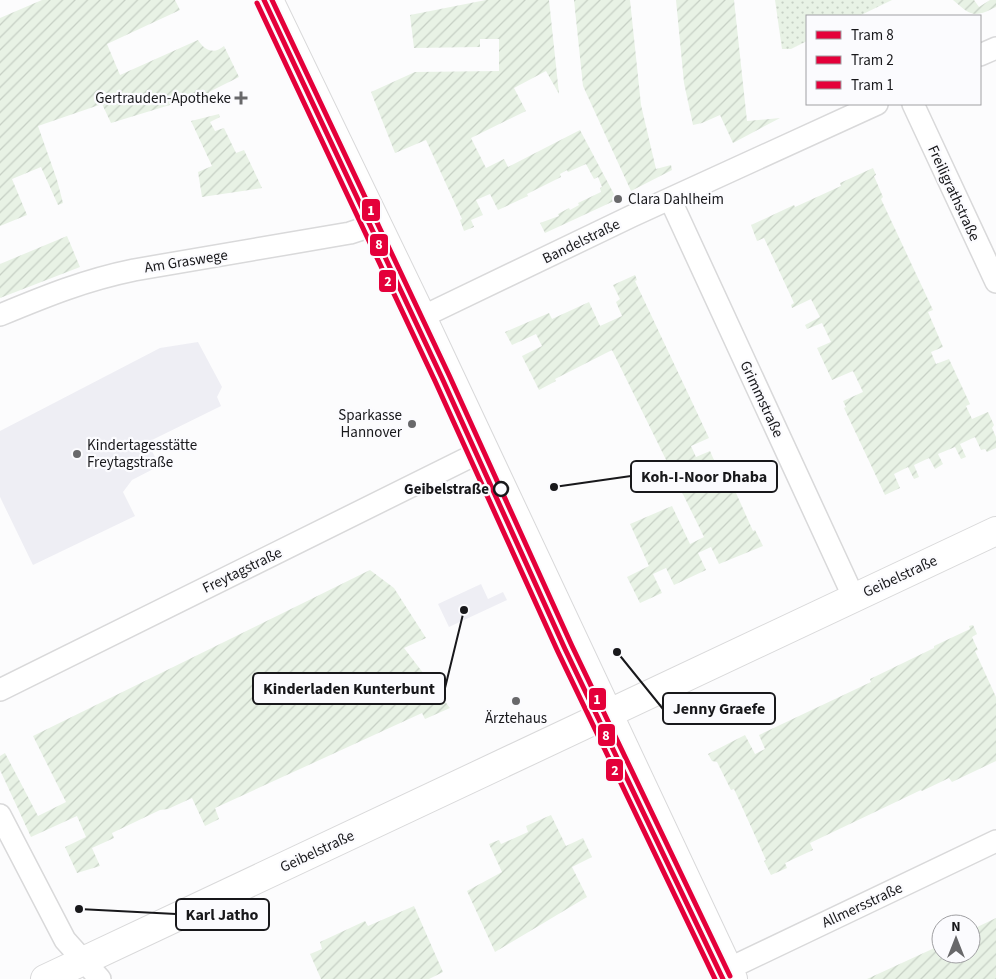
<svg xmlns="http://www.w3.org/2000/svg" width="996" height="979" viewBox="0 0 996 979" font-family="'Source Sans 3',sans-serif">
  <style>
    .built { fill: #eeeef4 }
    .grass { fill: url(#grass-dots) }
    .garden { fill: url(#garden-furrows) }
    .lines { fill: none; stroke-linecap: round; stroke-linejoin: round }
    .street-casing { stroke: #d9d9da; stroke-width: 24 }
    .secondary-casing { stroke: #d9d9da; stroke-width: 30 }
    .street { stroke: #fff; stroke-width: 21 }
    .secondary { stroke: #fff; stroke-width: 28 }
    .tram-1-casing { stroke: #fbfbfe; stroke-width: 9 }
    .tram-2-casing { stroke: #fbfbfe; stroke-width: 9 }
    .tram-3-casing { stroke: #fbfbfe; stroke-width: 9 }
    .tram-1 { stroke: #e4003a; stroke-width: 5 }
    .tram-2 { stroke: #e4003a; stroke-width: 5 }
    .tram-3 { stroke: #e4003a; stroke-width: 5 }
    .poi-dot { fill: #68686a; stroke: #fbfbfe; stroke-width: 2 }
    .stop-dot { fill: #fbfbfe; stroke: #18181b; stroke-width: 2.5 }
    .labels { text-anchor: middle; stroke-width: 4.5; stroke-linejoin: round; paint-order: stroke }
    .poi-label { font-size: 15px; fill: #18181b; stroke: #fbfbfe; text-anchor: end }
    .street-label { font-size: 15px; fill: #18181b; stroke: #fbfbfe }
    .stop-label { font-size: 15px; font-weight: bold; fill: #18181b; stroke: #fbfbfe; text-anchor: end }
    .leader { fill: none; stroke: #18181b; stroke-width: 2 }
    .callout-dot { fill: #18181b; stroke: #fbfbfe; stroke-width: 2 }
    .callout { fill: #fbfbfe; stroke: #18181b; stroke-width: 2 }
    .callout-label { font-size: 16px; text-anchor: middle; font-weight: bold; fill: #18181b }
    .line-badge { stroke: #fbfbfe; stroke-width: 2 }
    .badge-label { font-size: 14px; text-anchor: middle; font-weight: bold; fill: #fff }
  </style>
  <defs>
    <pattern id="grass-dots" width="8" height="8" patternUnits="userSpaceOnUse" patternTransform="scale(1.25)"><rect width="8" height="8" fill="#e8f2e5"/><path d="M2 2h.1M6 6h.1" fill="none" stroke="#c6cfc4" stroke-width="1.8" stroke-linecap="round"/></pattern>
    <pattern id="garden-furrows" width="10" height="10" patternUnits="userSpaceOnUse" patternTransform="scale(1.25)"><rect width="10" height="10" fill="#e8f2e5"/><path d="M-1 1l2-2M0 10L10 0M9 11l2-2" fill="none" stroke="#c6cfc4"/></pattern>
  </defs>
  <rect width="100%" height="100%" fill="#fcfcfd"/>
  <path class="built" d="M198,342l24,45 -5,10 4,9 -73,36 11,24 -27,14 -9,12 12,24 -102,49 -33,-68v-66l160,-83z
    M481,584l7,15 15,-7 4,8 -58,27 -11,-23z"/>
  <path class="grass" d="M775,0h117l-33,16h-52v25l-16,8h-9z"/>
  <path class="garden" d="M42,0h133l5,10 -73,34 13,31 78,-35c6,10 16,15 26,6l15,31 -30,15v1l-98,30 -9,-19 -64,22 19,54 6,23 -5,2 -17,-38 -29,12 15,36 -27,11v-208z
    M486,0h63l10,94 -13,-23 -32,17 12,23 -55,27 15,30 18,-9 4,8 72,-37 35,66 -1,5 -69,32 -5,-10 19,-7 -1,-2 11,-6 1,2 9,-5 -1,-2 23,-11 -1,-4 2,-1 -4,-10 -4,2 -8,-15 -18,8 -1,-2 -7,4 1,3 -34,17 1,2 -30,14 -8,-16 -14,6 7,15 -12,5 3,7 -10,4 -4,-11 2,-1 -36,-79 -31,13 -24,-61 44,-20 84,-1v-32h-19v8l-66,1 -4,-33z
    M574,0h56l11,105 15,64 15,-4 1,5 -41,21 -48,-105z
    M676,0h58l13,121 33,-3 -47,25 -13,-28 -18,8 -9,2 -9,-42z
    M953,0h21l5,7 11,-7h6v7c-22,11 -25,9 -43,-7z
    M219,114l1,3 -10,5 5,9 9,-3 12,25 8,-3 18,38 -60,9 -4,-25 14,-6 -21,-45z
    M873,168l3,7 -2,1 9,21 -2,2 52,111 -5,2 15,35 -12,5 5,12 13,-5 21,45 -4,2 6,13 16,-7 6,13 -2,3 4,9v11l-9,4 -2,-3 -4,1 -6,-13 -15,7 6,13 -5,2 -6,-12 -17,7 5,10 -8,5 -6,-11 -15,7 5,12 -5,2 -6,-12 -14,7 6,14 -15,7 -41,-87 2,-1 -3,-6 20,-9 -10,-21 -21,9 -15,-32 14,-6 -9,-19 -15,6 -2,-4 15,-8 -9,-18 -19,9 -1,-3 3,-2 -30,-65 -7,3 -6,-16 43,-20 1,2 46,-21 -1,-3z
    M67,236l13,31 -80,31v-34z
    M635,275l2,5 -2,1 74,157 -18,8 5,11 14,-6 11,25 -13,7 4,10 20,-9 21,47 2,-1 8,16 -44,18 -8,-17 -13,6 8,17 -32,15 -8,-17 -13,6 9,19 -22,10 -13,-26 22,-11 -19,-42 42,-18 18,38 14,-7 -92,-187 -57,29 1,2 -17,9 -17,-34 20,-10 -6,-12 -24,11 -7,-13 44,-19 3,6 37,-17 11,24 22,-10 -6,-14 4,-3 -7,-14z
    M370,570l24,18 32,50 -22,10 46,60 -25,11 -3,-6 -207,95 4,11 -14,7 -13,-28 -24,11 -8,1 -48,23 2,5 -22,10 8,18 -23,7 -12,-26 21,-10 -9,-21 -46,21 -31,-67v-14l5,-3 33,63 28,-14 -33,-66z
    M973,625l4,9 -5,3 6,13 -3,1 21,46v64l-44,21 -3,-4 -27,13 -1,-1 -111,53 3,7 -28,13 2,5 -16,7 -7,-14 2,-1 -32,-71 -3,1 -14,-28 -5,-1 -4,-7 37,-19 10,19 10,-5 -6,-14 112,-53 -1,-3 64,-31v-2l36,-17 -1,-3z
    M551,815l15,31 17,-8 9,19 -20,10 15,30 -92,55 -28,-61 35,-19 -13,-28 10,-4 2,4 27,-12 -2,-6z
    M414,906l29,66 -14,7h-108l-11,-25 12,-5 -2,-7 45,-21 3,5z
    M996,918v61h-129l74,-34v9h30v-24z"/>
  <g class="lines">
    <defs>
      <path id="street" d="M980,55l16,-7
        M913,104l83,178
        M670,199l184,399
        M0,315c46,-19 85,-35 134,-45l216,-37 27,-9
        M422,317l210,-101 245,-112
        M0,690l484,-240
        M0,815l65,125 35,39
        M728,969l268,-128"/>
      <path id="secondary" d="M269,0l153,317 311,662
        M45,979l951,-448"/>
    </defs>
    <use href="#street" class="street-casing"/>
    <use href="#secondary" class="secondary-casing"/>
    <use href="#street" class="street"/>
    <use href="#secondary" class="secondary"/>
    <defs>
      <path id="tram-1" d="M264,0l178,378 123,271 158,330"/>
      <path id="tram-2" d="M257,3l178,378 123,271 157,327"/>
      <path id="tram-3" d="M272,0l177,375 123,271 158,330"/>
    </defs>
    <use href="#tram-1" class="tram-1-casing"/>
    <use href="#tram-2" class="tram-2-casing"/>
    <use href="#tram-3" class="tram-3-casing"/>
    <use href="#tram-1" class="tram-1"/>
    <use href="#tram-2" class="tram-2"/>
    <use href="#tram-3" class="tram-3"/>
  </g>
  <g class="poi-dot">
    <path d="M238.5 90.5h5v5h5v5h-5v5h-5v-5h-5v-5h5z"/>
    <circle cx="618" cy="199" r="5"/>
    <circle cx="412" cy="424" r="5"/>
    <circle cx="77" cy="454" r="5"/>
    <circle cx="516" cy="701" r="5"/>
  </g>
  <circle class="stop-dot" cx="501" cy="489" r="7"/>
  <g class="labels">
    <g class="poi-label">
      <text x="231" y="103">Gertrauden-Apotheke</text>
      <text x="628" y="204" text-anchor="start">Clara Dahlheim</text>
      <text x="402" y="420">Sparkasse<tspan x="402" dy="17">Hannover</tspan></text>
      <text x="87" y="450" text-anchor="start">Kindertagesstätte<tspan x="87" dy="17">Freytagstraße</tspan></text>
      <text x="516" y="723" text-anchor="middle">Ärztehaus</text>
    </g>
    <g class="street-label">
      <text transform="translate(954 193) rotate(65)" y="5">Freiligrathstraße</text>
      <text transform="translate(581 241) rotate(-26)" y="5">Bandelstraße</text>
      <text transform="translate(186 261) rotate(-9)" y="5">Am Graswege</text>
      <text transform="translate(762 399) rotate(65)" y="5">Grimmstraße</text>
      <text transform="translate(242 570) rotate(-26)" y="5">Freytagstraße</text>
      <text transform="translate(900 576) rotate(-25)" y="5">Geibelstraße</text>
      <text transform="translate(317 851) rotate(-25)" y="5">Geibelstraße</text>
      <text transform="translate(862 905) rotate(-25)" y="5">Allmersstraße</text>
    </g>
    <g class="stop-label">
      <text x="489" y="494">Geibelstraße</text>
    </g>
  </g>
  <path class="leader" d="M554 487L631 476M464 610L445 688M617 652L663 709M79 909L176 914"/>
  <g class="callout-dot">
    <circle cx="554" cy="487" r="5"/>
    <circle cx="464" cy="610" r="5"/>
    <circle cx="617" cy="652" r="5"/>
    <circle cx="79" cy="909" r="5"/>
  </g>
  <g class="callout">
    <rect x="631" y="461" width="146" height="31" rx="5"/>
    <rect x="253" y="673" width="192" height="31" rx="5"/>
    <rect x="663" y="693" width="112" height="31" rx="5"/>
    <rect x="176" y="899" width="93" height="31" rx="5"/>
  </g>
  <g class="callout-label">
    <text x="704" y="482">Koh-I-Noor Dhaba</text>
    <text x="349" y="694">Kinderladen Kunterbunt</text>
    <text x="719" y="714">Jenny Graefe</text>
    <text x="222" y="920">Karl Jatho</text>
  </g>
  <g class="line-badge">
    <rect x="361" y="198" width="20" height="24" rx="5" fill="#e4003a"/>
    <rect x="369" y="233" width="20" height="24" rx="5" fill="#e4003a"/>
    <rect x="378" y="269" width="19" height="24" rx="5" fill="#e4003a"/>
    <rect x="588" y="687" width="19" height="24" rx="5" fill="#e4003a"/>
    <rect x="597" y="723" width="19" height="24" rx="5" fill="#e4003a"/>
    <rect x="605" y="758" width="19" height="24" rx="5" fill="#e4003a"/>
  </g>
  <g class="badge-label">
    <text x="371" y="215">1</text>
    <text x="379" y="249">8</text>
    <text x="388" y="286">2</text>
    <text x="597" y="704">1</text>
    <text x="606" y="740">8</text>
    <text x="615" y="775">2</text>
  </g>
  <rect x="806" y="15" width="175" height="90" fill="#fbfbfe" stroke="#a0a0a3"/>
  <rect x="816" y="31" width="25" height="8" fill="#e4003a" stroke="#a0a0a3"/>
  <text x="851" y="40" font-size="15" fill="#18181b">Tram 8</text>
  <rect x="816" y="56" width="25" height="8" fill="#e4003a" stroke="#a0a0a3"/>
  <text x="851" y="65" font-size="15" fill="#18181b">Tram 2</text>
  <rect x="816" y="81" width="25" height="8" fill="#e4003a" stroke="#a0a0a3"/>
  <text x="851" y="90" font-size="15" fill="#18181b">Tram 1</text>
  <g transform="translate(956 939)"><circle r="24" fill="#fbfbfe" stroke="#a0a0a3"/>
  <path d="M0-4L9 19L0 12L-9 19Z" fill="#68686a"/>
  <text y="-8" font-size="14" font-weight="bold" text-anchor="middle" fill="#18181b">N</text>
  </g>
</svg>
